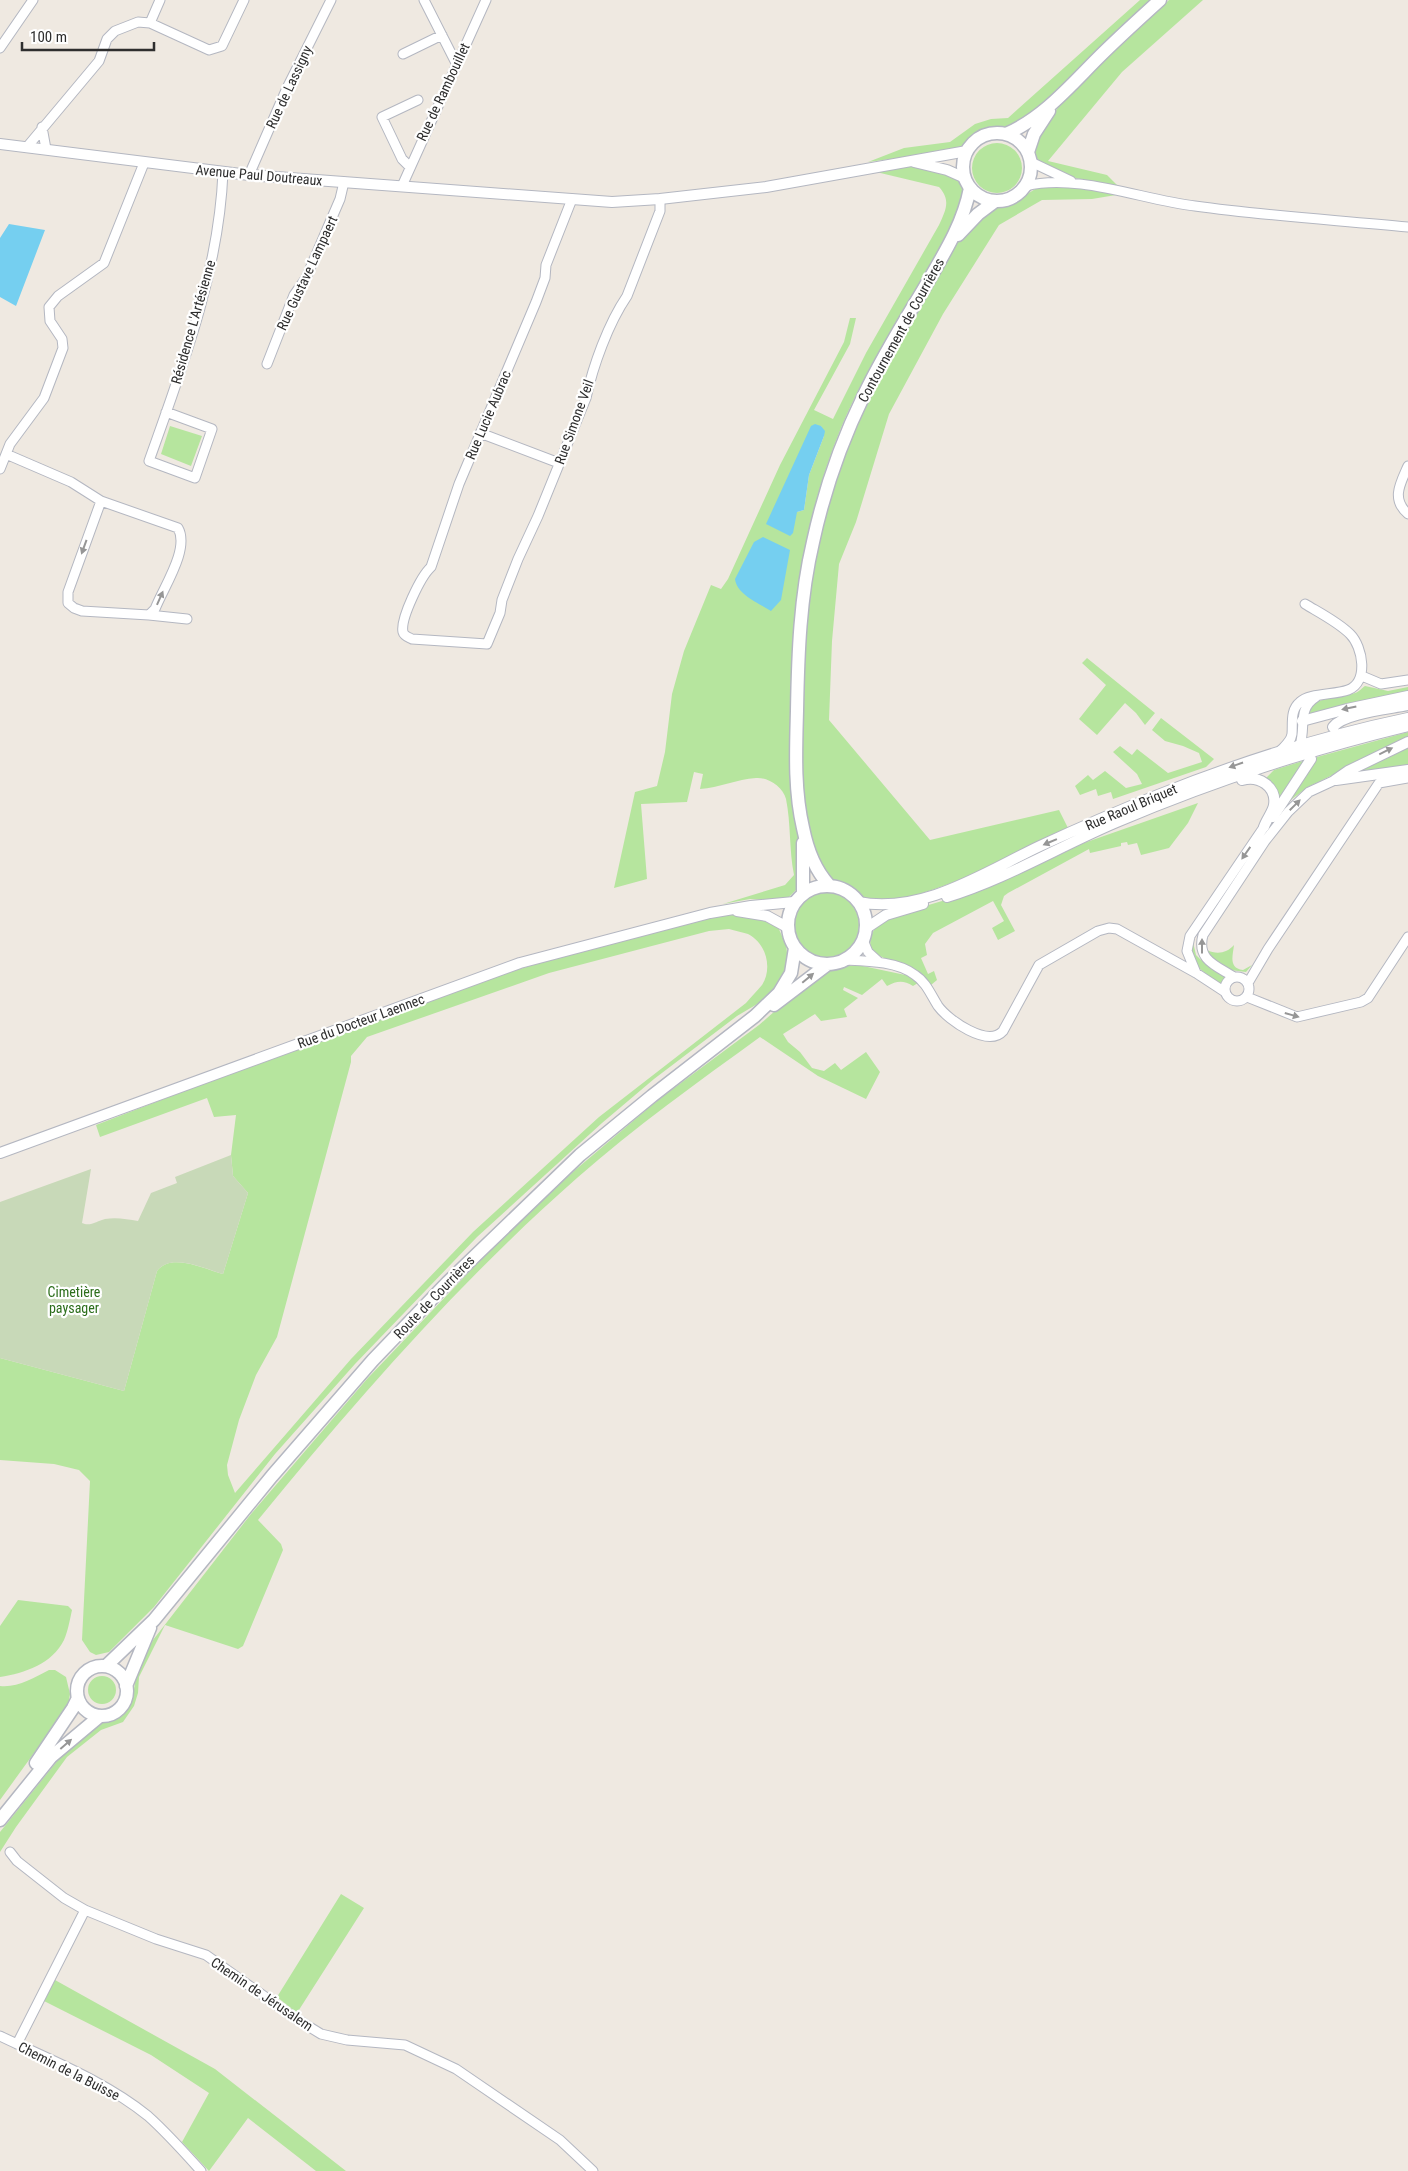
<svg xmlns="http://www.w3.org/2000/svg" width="1408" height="2171" viewBox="0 0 1408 2171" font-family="'Roboto Condensed',sans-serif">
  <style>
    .green { fill: #b6e59e; fill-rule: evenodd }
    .cemetery { fill: #c8d9b8 }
    .water { fill: #75cff0 }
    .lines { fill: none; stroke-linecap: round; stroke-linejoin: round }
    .minor-casing { stroke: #b4b7c1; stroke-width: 11 }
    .tertiary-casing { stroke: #b4b7c1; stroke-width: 12 }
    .secondary-casing { stroke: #b4b7c1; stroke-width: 15 }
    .minor { stroke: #fff; stroke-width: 9 }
    .tertiary { stroke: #fff; stroke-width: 10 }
    .secondary { stroke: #fff; stroke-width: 12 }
    .oneway { fill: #969696 }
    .labels { text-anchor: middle; stroke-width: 4.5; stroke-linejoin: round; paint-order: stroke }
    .street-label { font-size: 14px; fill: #2e2e2e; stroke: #fff }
    .park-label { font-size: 14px; fill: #2c6e1b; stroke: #fff }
  </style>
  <rect width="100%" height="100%" fill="#efe9e1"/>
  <path class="green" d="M1140,0h13l-115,110 -27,18h-19l-11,3 -19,16 -27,6 -67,9 36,-14 46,-6 25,-18 16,-5 17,-1z
    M1169,0h34l-81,72 -74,89 59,14 13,13c-20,-5 -66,-12 -80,-26 -5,-5 -6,-11 -6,-18l29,-44z
    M972 168a25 25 0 1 1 50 0a25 25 0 1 1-50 0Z
    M908,166c18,1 55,3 56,28 1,23 -55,106 -69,130 -19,33 -39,68 -54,104 -44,107 -54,220 -50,335 1,26 4,50 8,76 2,15 0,32 0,48l-12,12 -6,2 -31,-2 -27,5 62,-19 9,-10c-5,-25 -3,-52 -8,-76 -3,-12 -18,-22 -30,-21 -19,1 -37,10 -56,11l3,-15 -9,-2 -7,30 -46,2 6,75 -33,9 21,-96 22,-6 8,-34 7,-58 12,-43 27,-66 10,4 7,-10 52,-114 64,-123 6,-24h6l-6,26 -36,66 19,9 33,-66 73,-128c7,-15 12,-25 0,-38l-67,-16zM821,426l3,10 -15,39 -5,35 -7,2z
    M1046,185l45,4 25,6 -24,4 -50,1 -43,25 -56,89 -54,100 -33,108 -17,42 -7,77 -3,79 101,120 129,-30 9,18c-41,20 -162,87 -203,70 -7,-3 -12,-10 -19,-13 -7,-4 -14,-4 -21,-9 -5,-13 -12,-26 -15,-39 -11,-43 -8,-89 -7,-132 0,-39 2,-79 7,-117 9,-64 30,-130 58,-188 25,-55 60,-106 90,-158l8,-11 29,-24c26,1 29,-17 51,-22z
    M170,426l32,10 -11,30 -30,-12z
    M1087,658l68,55 -10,12 -9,-12 -11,-10 -28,32 -18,-16 27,-34 -24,-22z
    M1365,686l23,5 20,-4v6l-102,23c4,-21 34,-17 49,-23 4,-1 7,-5 10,-7z
    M1161,718l53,41 -8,8 -93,32 -2,-7 -13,4 -2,-7 -16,6 -5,-9 13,-11 5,5 12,-9 21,17 16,-4 -5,-10 -24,-22 7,-6 12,9 5,-6 31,24 34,-11 -3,-9 -16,-7 -18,-5 -13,-11z
    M1408,732v6l-100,49 -16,12 -9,10 34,-52z
    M1408,745v22l-60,9z
    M1306,760l-27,39 -6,-15 -7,-6 8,-8z
    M1198,803l-10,20 -19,25 -28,7 -4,-12 -9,2 -1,-3 -6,1v3l-31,7 -1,-4 -81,44 -4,3 -3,9 14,26 -17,9 -6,-12 12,-7 -11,-20 -60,32 -8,11 2,11 -6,3 7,16 6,-3 3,9 -6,5c-17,-23 -39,-19 -59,-34 -6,-16 4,-25 16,-34l98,-29 95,-44z
    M793 925a33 33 0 1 1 66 0a33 33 0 1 1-66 0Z
    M730,915l26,1 22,11 8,18 2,15 -2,12 -7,13 -15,15 -27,16 -83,63 -52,44 -125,114 -122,127 -80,90 -121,153 -45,45 -13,3 -6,-3 -8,-12 8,-159 -11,-11 -25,-6 -54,-4v-102l124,33 33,-120c14,-19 47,-2 66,3l25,-81 -15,-17 -2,-21 5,-40 -22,2 -7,-19 -107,39 -4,-12 143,-55 271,-98 69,-21 130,-33zM729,929c6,2 13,3 19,5 18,9 25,34 14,51 -5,6 -11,12 -16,18l-147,114 -126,115 -122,127 -116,134 -7,-18 -1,-10 12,-45 17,-45 21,-38 74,-275v-6l16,-19 182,-64 160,-42z
    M1193,942l3,13 4,4 27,17 -5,8c-13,-8 -39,-22 -29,-42z
    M1234,945c-1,10 -6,23 9,25l9,-5 -6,7 -16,-2 -23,-15v-5c10,5 20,3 27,-5z
    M858,965l52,11 8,7 -5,3c-10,-6 -16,-5 -26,0l-5,-7 -20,16 -18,-8 -1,3 15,8 -14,11 3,8 -26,4 -6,-7 -32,20 5,8 12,10 12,16 12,3 11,-8 6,7 25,-18 14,20 -14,27 -48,-23 -58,-39c-62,45 -125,90 -183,141 -117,103 -220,221 -319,342l23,24 2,6 -40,96 -5,3 -73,-24 -26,52 -1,16 -4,13 -11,16 -22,8 -34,27 -51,70 -16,25v-20l62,-77 39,-33 21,-6 7,-10 4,-11 4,-24 16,-31 98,-126 116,-135 123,-129 84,-79 84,-71 101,-75 64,-56z
    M18,1600l50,6 4,4c-2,9 -4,21 -8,30 -12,24 -39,33 -64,37v-51z
    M49,1670h6l11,7 4,17 -2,12 -68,94v-114c17,2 34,-8 49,-16z
    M88 1690a14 14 0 1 1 28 0a14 14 0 1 1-28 0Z
    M341,1894l23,14 -67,105 -20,-16z
    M55,1980l160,89 131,102h-30l-68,-53 -39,53 -27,-29 27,-49 -58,-38 -107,-54z"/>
  <path class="cemetery" d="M231,1155l2,21 15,17 -25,81c-18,-5 -52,-22 -66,-3l-33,120 -124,-33v-156l91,-33 -9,54c8,4 15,-2 23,-4 11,-2 22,0 33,2l13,-28 26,-10 -2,-6z"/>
  <path class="water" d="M9,224l36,6 -29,76 -16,-9v-59z
    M815,424l6,2 4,5 -1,5 -15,39 -5,35 -7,2 -4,21 -3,3 -24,-12 45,-98z
    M763,537l27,13 -9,50 -10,11c-12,-8 -34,-16 -36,-32l19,-37z"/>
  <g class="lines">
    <defs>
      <path id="minor" d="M424,0l32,63
        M150,23l10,-23
        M0,48l33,-48
        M403,54l39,-19
        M42,127l4,22
        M27,147l72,-86 8,-22 8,-8 23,-9 12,1 59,27 13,-4 22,-46
        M1031,162l40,19
        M409,166l-7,-7 -20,-42 36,-17
        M249,175l38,-87 44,-88
        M402,186l84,-186
        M1026,186c51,-13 117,14 169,20 71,10 142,14 213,21
        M572,199l-26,66 -1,13 -9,24 -77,182 -28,83c-10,9 -31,52 -28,65 1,4 5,5 9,7l75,5 13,-31 2,-13 16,-41 20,-43 48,-118c7,-32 22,-74 41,-102l33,-85v-12
        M267,364l27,-69 12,-17 34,-79 4,-17
        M166,412l46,17 -17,49 -46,-17c33,-93 70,-189 74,-289
        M480,433l79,30
        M6,454l65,28 30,19 77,27c12,21 -15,60 -23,81l-6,6 -67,-4 -8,-3 -6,-5v-11l33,-91
        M1408,466c-8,18 -17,33 0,48
        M0,469l10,-25 34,-46 19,-50 -1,-9 -12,-18 -1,-14 9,-11 46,-33 40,-100
        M149,615l38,4
        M1362,676l19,8 27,-4
        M1300,745c6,-18 -3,-36 16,-48
        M1281,750c5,-5 10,-9 11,-16 1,-11 -2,-24 8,-32 9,-9 35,-7 48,-12 21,-8 15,-43 2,-56 -12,-12 -30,-21 -45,-30
        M863,940l5,12 11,10
        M844,960c22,1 53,1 71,15 11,7 16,20 23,31 10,14 50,42 65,25l36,-66 59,-34 11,-3 8,1 79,44 29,19
        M1196,973l-9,-22 3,-15 74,-109
        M1225 989a12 12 0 1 1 24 0a12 12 0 1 1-24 0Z
        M1234,977c-17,-11 -38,-17 -31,-42l62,-94 23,-29 21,-20 26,-12
        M1248,983l20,-34 111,-166 29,-5
        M1247,997l50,20 64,-15 7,-4 40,-61
        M10,1852l7,9 47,37 21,12 71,29 50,16 89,63 26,16 26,6 58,5 51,24 104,71 33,31
        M0,2036c50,24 105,45 148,80 19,17 36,36 53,55
        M17,2044l68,-134"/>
      <path id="tertiary" d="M0,144l249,31 363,27 48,-3 106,-12 201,-36
        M914,162l33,8 18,8
        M1302,721l45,-12 61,-13
        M1333,727c11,-14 57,-18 75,-22
        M1242,780c16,-5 35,6 32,25 -1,7 -8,15 -10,22
        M1335,780l13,-9 60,-29
        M1336,780l72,-10
        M1273,817l38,-58
        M947,897c59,-18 113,-51 170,-75 94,-40 192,-72 291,-96
        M858,902c64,13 127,-30 182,-56 39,-18 78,-35 118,-51 82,-33 164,-59 250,-77
        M737,911l30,5 20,11
        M865,929l21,-14 37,-11
        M0,1153l520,-190 190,-50 41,-7 43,-4"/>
      <path id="secondary" d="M963 167a34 34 0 1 1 68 0a34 34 0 1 1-68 0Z
        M1006,134c37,-16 64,-48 92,-76 20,-20 41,-39 62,-58
        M1028,152l6,-18 15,-23
        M958,235l20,-21 16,-12
        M829,885c-14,-15 -22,-37 -26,-57 -9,-38 -7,-79 -6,-117 1,-57 3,-114 16,-169 11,-51 28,-100 51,-147 17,-36 38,-70 59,-105 19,-33 40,-65 47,-102
        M788 925a39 39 0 1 1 78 0a39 39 0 1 1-78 0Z
        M803,893v-50
        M774,1005l54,-41
        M106,1666l48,-46 118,-144 101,-116 75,-78 132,-127 72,-59 103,-80 24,-23 12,-20 4,-25
        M77 1691a25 25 0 1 1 50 0a25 25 0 1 1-50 0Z
        M126,1686l24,-58
        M36,1763l37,-55 5,-10
        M0,1820l51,-63 49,-41"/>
    </defs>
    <use href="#minor" class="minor-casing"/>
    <use href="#tertiary" class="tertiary-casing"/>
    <use href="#secondary" class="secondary-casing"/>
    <use href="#minor" class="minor"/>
    <use href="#tertiary" class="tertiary"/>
    <use href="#secondary" class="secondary"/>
  </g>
  <defs><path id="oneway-solid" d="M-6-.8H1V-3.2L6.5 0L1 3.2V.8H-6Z" transform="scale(1.25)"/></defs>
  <g class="oneway">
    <use href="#oneway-solid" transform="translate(84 547) rotate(110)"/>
    <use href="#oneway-solid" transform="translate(160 598) rotate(-66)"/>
    <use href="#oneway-solid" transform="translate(1349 708) rotate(168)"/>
    <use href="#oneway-solid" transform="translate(1386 751) rotate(-26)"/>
    <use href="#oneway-solid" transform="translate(1236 765) rotate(161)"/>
    <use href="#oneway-solid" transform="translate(1295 805) rotate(-45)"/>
    <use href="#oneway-solid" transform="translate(1050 842) rotate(157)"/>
    <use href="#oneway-solid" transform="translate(1246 853) rotate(125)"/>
    <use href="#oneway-solid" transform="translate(1202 946) rotate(-90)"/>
    <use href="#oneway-solid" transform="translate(808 978) rotate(-40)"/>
    <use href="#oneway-solid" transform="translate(1292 1015) rotate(16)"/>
    <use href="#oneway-solid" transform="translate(66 1744) rotate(-41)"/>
  </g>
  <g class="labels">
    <g class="street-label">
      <text transform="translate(289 87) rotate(-65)" y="5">Rue de Lassigny</text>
      <text transform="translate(443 92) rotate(-65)" y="5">Rue de Rambouillet</text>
      <text transform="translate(259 175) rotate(5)" y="5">Avenue Paul Doutreaux</text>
      <text transform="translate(307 273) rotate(-65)" y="5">Rue Gustave Lampaert</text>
      <text transform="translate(193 322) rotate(-74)" y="5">Résidence L'Artésienne</text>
      <text transform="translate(901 330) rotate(-61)" y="5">Contournement de Courrières</text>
      <text transform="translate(488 415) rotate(-67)" y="5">Rue Lucie Aubrac</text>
      <text transform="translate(574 422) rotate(-70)" y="5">Rue Simone Veil</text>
      <text transform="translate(1131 807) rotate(-23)" y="5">Rue Raoul Briquet</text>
      <text transform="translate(361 1021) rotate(-20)" y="5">Rue du Docteur Laennec</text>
      <text transform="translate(434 1297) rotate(-46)" y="5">Route de Courrières</text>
      <text transform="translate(262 1994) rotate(34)" y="5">Chemin de Jérusalem</text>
      <text transform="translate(69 2071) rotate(27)" y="5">Chemin de la Buisse</text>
    </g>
    <g class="park-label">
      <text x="74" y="1297">Cimetière<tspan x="74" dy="16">paysager</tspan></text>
    </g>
  </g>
  <path d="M22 42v8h132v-8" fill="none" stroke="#2e2e2e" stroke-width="2.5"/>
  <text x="30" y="42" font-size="15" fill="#2e2e2e" stroke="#ffffff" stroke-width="4" paint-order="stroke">100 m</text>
</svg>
